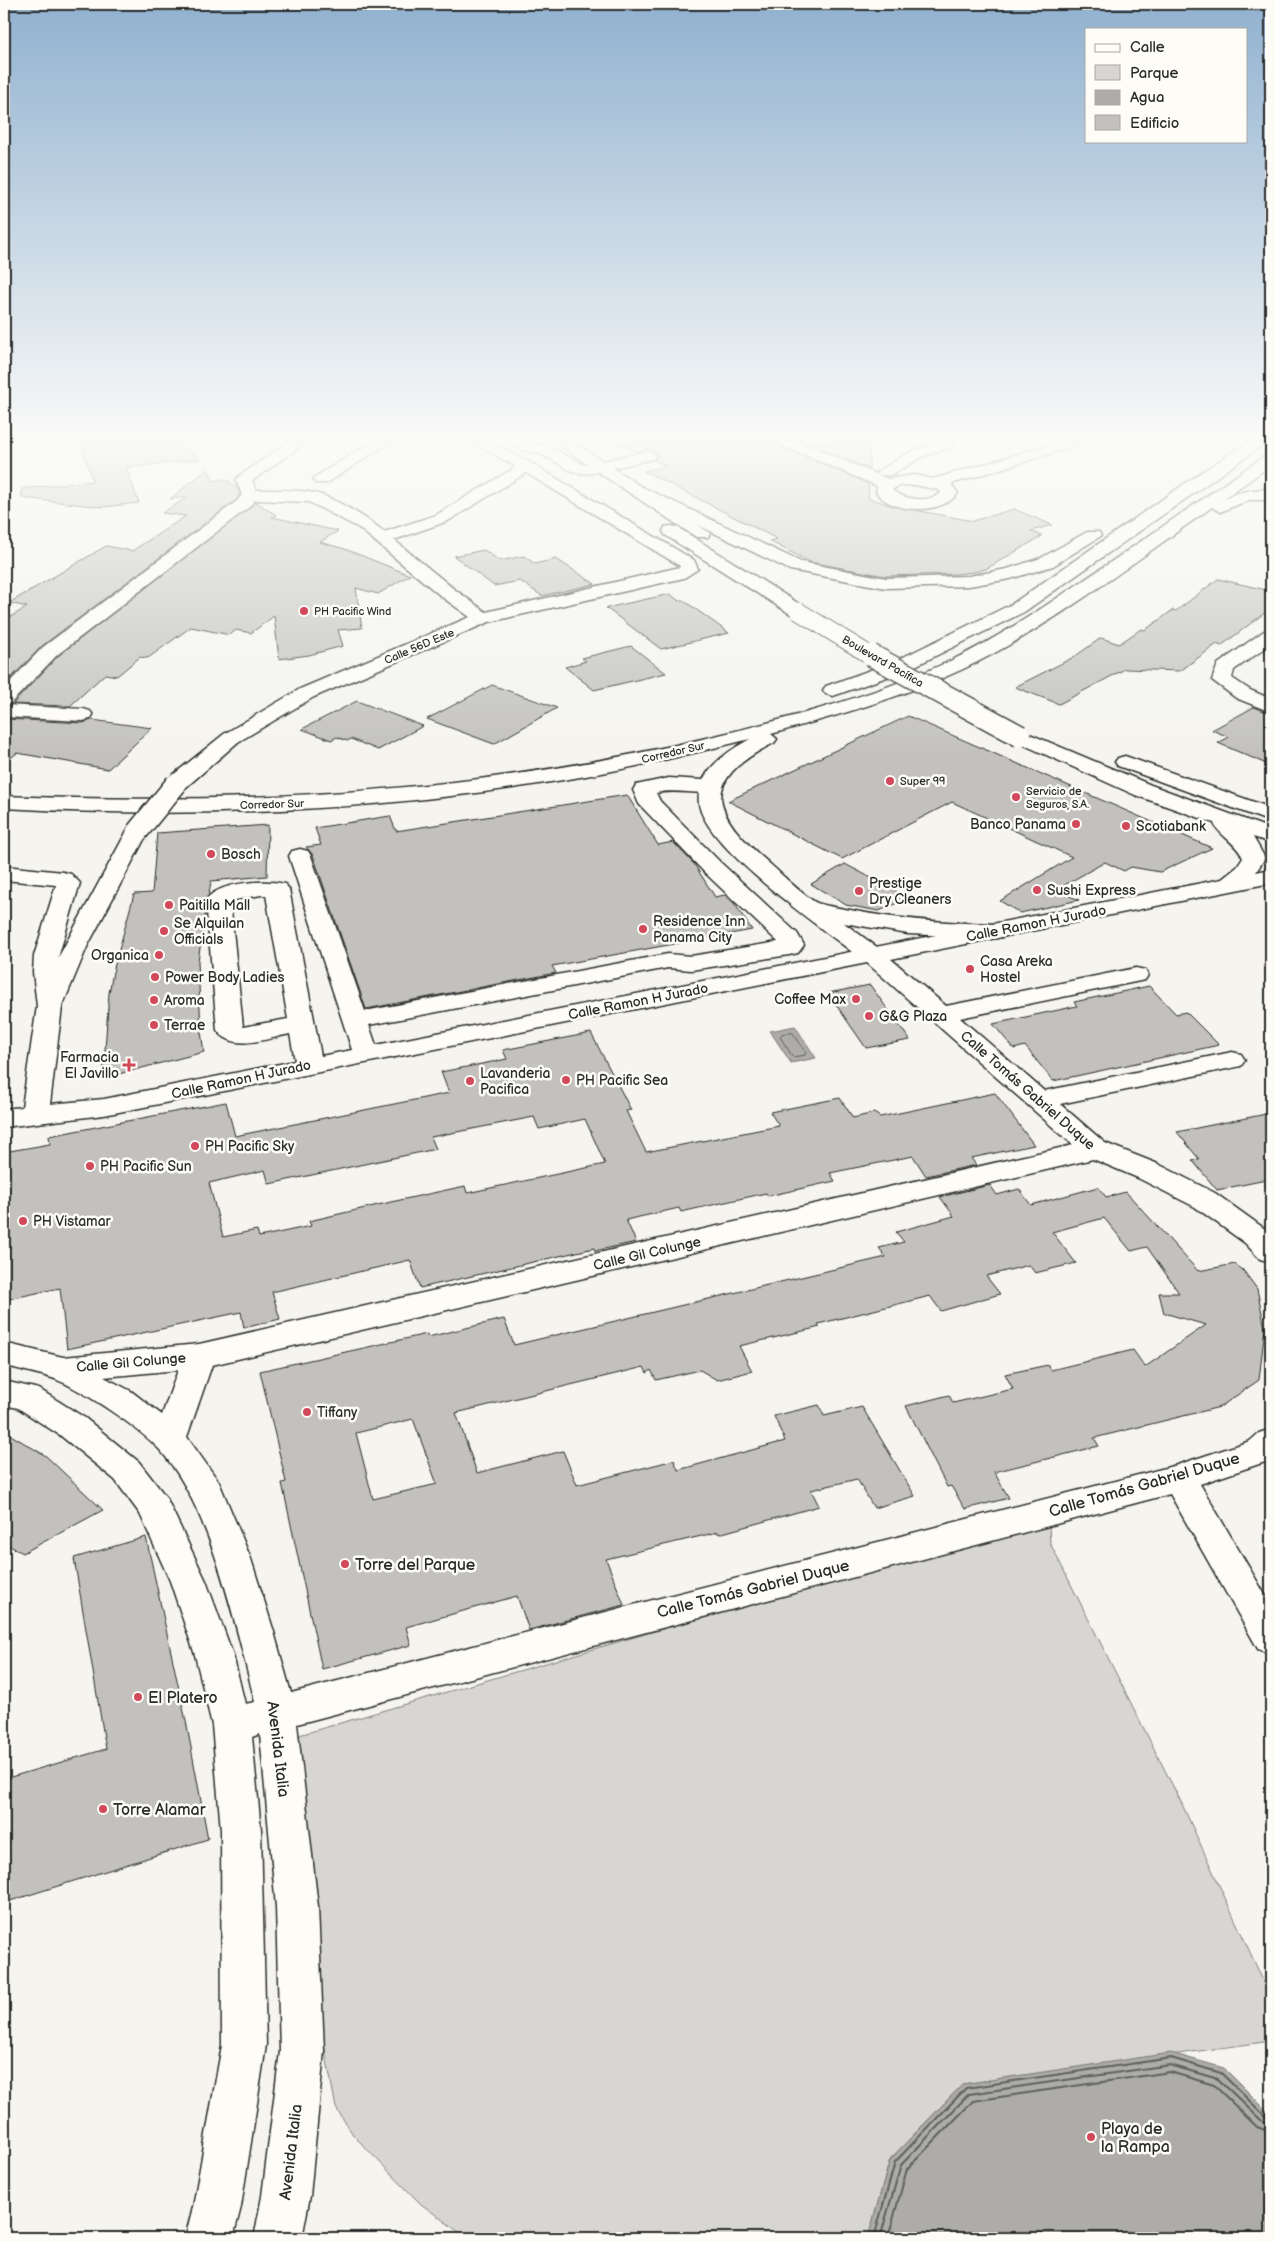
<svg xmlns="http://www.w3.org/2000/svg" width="1275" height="2242" viewBox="0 0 1275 2242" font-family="'Balsamiq Sans',sans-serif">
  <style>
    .green { fill: #d7d6d2; stroke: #81807e }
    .water { fill: #adaca9; stroke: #797877 }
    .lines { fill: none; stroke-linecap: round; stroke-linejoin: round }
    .shore-far1 { stroke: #5f5f5d; stroke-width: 1 }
    .shore { stroke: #5f5f5d; stroke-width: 2 }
    .building { fill: #c2c1be; stroke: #2b2b2b; fill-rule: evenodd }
    .minor-casing { stroke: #2b2b2b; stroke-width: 3 }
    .highway-casing { stroke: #2b2b2b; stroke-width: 3 }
    .minor { fill: #fdfcf7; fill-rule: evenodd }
    .highway { fill: #fdfcf7; fill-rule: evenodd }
    .minor-bridge-far1-casing { stroke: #2b2b2b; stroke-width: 19; stroke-linecap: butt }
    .minor-bridge-casing { stroke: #2b2b2b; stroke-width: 24; stroke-linecap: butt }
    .minor-bridge-far1 { stroke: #fdfcf7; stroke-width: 17 }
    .minor-bridge { stroke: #fdfcf7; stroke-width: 21 }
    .poi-dot { fill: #d1495b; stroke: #fdfcf7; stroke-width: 2 }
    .labels { text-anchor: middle; stroke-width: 5; stroke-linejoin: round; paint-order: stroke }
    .far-poi-label { font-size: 11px; fill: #2b2b2b; stroke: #fdfcf7; text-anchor: start }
    .far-street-label { font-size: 11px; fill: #2b2b2b; stroke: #fdfcf7 }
    .poi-label { font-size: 14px; fill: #2b2b2b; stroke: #fdfcf7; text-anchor: start }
    .street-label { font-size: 14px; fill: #2b2b2b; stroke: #fdfcf7 }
    .near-street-label { font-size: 16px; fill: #2b2b2b; stroke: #fdfcf7 }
    .near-poi-label { font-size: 16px; fill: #2b2b2b; stroke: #fdfcf7; text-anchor: start }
  </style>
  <rect width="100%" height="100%" fill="#f5f4ef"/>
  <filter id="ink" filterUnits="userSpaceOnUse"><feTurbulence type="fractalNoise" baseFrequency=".02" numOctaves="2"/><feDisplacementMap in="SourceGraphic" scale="10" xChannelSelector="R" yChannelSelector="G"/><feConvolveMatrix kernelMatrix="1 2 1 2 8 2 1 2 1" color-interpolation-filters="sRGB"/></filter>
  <g filter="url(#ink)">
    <path class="green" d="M1049,1525l1,18 131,259 90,196v43l-308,43 -73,75 -22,79h-401l-46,-34 -67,-68 -18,-28 -20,-105 -20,-267 356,-104z"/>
    <path class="water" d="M795,1026l21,32 -25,5 -21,-32z
      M1171,2053l53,15 47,47v123h-403l22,-78 73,-76z"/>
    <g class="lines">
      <path class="shore-far1" d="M793,1033l13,19 -1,3 -12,2 -13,-20 2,-3z"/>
      <path class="shore" d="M874,2238l21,-76 71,-74 205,-30 50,15 45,44 5,1
        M880,2238l21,-73 68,-71 201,-29 48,14 44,42 9,4
        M888,2238l19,-69 66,-68 197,-29 44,13 43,42 14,5"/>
    </g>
    <path class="building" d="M80,442h96l24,17 -74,9 13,35 -36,4 -81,-9v-9l71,-8z
      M617,442h160l4,5 88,37 -1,14 25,8 80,15 41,-12 38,16 -21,6 11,5 -56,33 -11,3 -19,2 -71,2 -75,-14 -41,-21 8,-2 -133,-68 22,-5 -12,-6 4,-4 -4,-5 -6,-2 -11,3z
      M803,442h67l-1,27z
      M208,469l6,12 11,-2 12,8 3,8 -4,5 -194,146 -33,34 -5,-1v-58l23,-14 -18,-4 97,-57 26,5 54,-35 -24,-3 26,-16 -18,2z
      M256,502l20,13 -4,2 66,14 -18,11 25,7 65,26 -32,19 -22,-6 6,40 -24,2 5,16 -34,9 -30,4 -5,-43 -23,17 -15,-3 -6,5 -39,-8 -43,31 -8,-1 -23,19 -12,-2 -35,32 -57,-2 45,-48z
      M484,550l16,11 24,-5 11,8 21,-5 39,25 -53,12 -22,-15 -26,5 -40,-30z
      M1218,579l53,12v17l-50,38 -4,-2 -37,27 -55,-2 -66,35 -44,-17 59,-30 27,-19 18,6 22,-15 4,1 28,-20 3,1z
      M670,594l9,7 4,-1 46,33 -68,16 -55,-41z
      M631,646l35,27 -72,17 -29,-23 21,-6 -4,-3z
      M492,685l65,23 -63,36 -67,-25z
      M357,701l66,25 -45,24 -27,-11 -4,2 -10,-4 -6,3 -29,-11z
      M1254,707l17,7v52l-53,-23 11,-6 -17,-7z
      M908,716l122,53 182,79 -52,24 -29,-5 -7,4 -19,-9 -49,28 23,10 -59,13 -20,-12 72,-44 -120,-55 -110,57 -114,-58z
      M4,719l79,4 9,-3 60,8 -44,41 -91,-16 -13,10z
      M627,795l31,50 15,-3 21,22 21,33 10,-2 9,8 18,27 -200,36 4,7 -190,36 -53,-154 -7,-8 15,-2 -6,-17 75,-12 6,15z
      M268,825l-1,51 -56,5 -2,14 -5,5 1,15 -7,46 3,71 3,20 -101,26 6,-85 4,-21 21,-78 18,-1 5,-60z
      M845,864l64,34 -30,13 -33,-6 -35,-21z
      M870,985l40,55 -44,8 -38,-55z
      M1149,986l27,28 10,-2 33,33 -166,36 -28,-35 -11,3 -21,-25 84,-18 -3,-4z
      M591,1033l40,77 -5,1 20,41 133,-26 -9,-14 70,-14 13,20 21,-5 6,4 115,-24 39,52 -63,13 5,7 -50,11 -13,-20 -83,17 5,8 -67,15 -2,-3 -85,19 -2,-4 -53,12 10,22 -41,9 -1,-3 -174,40 -10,-28 -138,32 8,27 -36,9 -3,-16 -174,37 -7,-61 -56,12v-148l46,-8 -1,-8 177,-34 9,34 214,-43 -8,-21 66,-13 -4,-9zM534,1117l5,12 46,-10 20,45 -138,29 -2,-7 -74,16 -82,19 2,5 -52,11 -2,-7 -34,7 -14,-54 56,-13 4,14 167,-35 -5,-12z
      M1271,1113v66l-54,11 -25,-30 7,-1 -22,-27z
      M990,1185l7,10 22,-6 12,16 67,-18 8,10 20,-5 72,79 37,-7 8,6 14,19 8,39 -6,52 -39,27 -126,31 5,8 -105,26 15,26 -44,11 -14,-23 -4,1 -41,-81 43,-11 4,8 60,-14 -8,-15 43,-9 3,5 82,-20 12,17 61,-42 -42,-12 -5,-20h20l-32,-46 -16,4 -27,-33 -52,14 24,31 -41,10 -6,-8 -43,11 14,18 -59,17 -11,-15 -112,28 2,3 -81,19 13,25 -35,9 -17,-10 -44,10 -5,-10 -4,3 -3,-6 -188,46 21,60 86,-22 14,34 97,-25 4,10 107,-29 -11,-25 45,-11 5,11 38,-9 53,89 -41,12 -17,-29 -46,11 8,16 -100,28 -1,-2 -112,27 18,46 -95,25 -12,-34 -111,31 5,18 -89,24 -40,-186 4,-1 -26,-111 167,-37 1,3 76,-18 10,26 372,-88 -7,-9 25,-6 -8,-10 58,-16 -14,-19zM413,1419l24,65 -64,15 -17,-66z
      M4,1431l42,25 57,54 -80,43 -19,-10z
      M146,1537l41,189 21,113 -198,62 -6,-62v-60l102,-30 -32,-191z"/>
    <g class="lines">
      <defs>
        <path id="minor" d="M288,442h18l-54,39 4,9c19,0 39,-1 58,3 19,4 55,26 70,39l52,-17 75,-45 4,-4 -43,-24h19l38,20 165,98 4,9 -14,9 -195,44 -175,75 -76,45 -54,47 -8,1 -8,-1 -3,-5 3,-5 56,-45 76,-45 170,-72 -28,-20 -83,-69 -50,-26 -54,-2 -6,7 -192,148 -46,48 -7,2v-17l39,-41 194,-146 5,-6 -6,-15 2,-3zM526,473l154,93v1l-194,45 -32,-23 -60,-49 54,-19z
          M372,442h18l-63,41h-12l-2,-3 2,-3z
          M526,442l22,4 36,19 3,-1 -31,-22h17l30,19 45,-10 5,2 3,3 -3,3 -40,9 97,65 -2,4h-12l-98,-65c-29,6 -34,-9 -58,-18 -6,-3 -13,-2 -19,-4l-3,-3 3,-3z
          M779,442h20l89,37 27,-4 18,4 126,-37h22l-3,3 -127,39 7,9c-15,22 -67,21 -82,-1l1,-6 -95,-41zM915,485l24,5 2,3c-12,10 -37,7 -49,-3l6,-4z
          M936,442h21l-3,3 -32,12 -31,18h-12l-2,-3 35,-21z
          M671,526l6,1 127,80 3,4 -3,4h-12l-127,-80 -2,-4 2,-4z
          M1271,629v15l-37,26 -2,8 18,12 21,9v13l-35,-14 -24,-18 6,-16 46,-33z
          M4,705l79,4 7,2 3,4 -3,4 -7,2 -79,-4z
          M1020,730l131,55 120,44v14l-18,-6 12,21 -9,14 15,-3v14l-380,76 55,47 190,-38 9,2 3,5 -3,5 -185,38 84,73 188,-39 9,2 4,6 -4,6 -181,38 45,39 53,21 57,29 50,36 6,6v27l-11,-3 -15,-16 -50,-36 -57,-29 -45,-19 -881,206 -25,72 32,45 32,77 23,73 17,61 886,-228 73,-24 9,-8 12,-4v31l-71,24 71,121v49l-13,-5 -88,-155 -873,230 21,183 6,144 -14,145 -8,42h-48l8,-42 18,-145 -4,-144 -16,-173 -8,3 9,93 5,215 -25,162 -8,31h-48l8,-31 29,-162 -1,-215 -9,-105 -17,-70 -25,-74 -30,-67 -25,-34 -54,-44 -43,-28 -14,-3v-24l35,8 46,29 54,44 27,35 40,84 27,74 12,49 10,-2c-19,-75 -44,-196 -96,-253 -18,-20 -82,-63 -107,-71 -16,-5 -32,-8 -48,-13v-22l59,14 136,-13 874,-199 -206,-182 -763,152 -100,12v-18l18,-2 15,-101 -4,-34 1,-16 22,-71 -52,-5v-14l59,6 8,2 9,9 -22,75 71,-131 8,-2 8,2 3,5 -61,115 -25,60 -12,97 54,-5 191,-38 -5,-27c-22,4 -57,19 -73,-4l-11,-130c12,-18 59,-21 79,-16l4,5 32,167 31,-6 -63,-194 3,-5 8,-2 8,2 3,5 54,155 303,-57 23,2 87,-14 -74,-70 -65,-68 -6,-14 3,-5 33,-7 50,3 3,5 -3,5c-21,5 -42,-3 -63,2l4,8 60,61 77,71 7,12 -6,8 -9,2 -98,15 -23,-2 -299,57 7,20 846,-166 15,-12 6,-9c-7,-16 -27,-25 -29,-35l-79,-28 -122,-55 -3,-4 3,-4zM261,895h5l22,124 -45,8 -13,-126zM178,1370l-16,45 -31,-24 -27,-14z
          M1125,756l146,52v14l-153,-56 -3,-4 3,-4z"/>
        <path id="highway" d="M1249,442h18l-243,170 -117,58 -74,26 -7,-2 -3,-4 3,-4 67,-24 119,-58 191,-133z
          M1271,453v12l-48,34c15,-7 31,-11 48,-9v10h-22l-29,12 -8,-5c-80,56 -162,121 -251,163 -60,28 -126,46 -190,64l6,5 -3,4c-78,39 -61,72 -4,121 11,10 35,33 47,39 9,3 23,5 33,7 49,10 98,13 147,14l8,2 4,5 -4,5 -8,2 -89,-4 -64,-11 37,27 3,5 -3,5 -9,2 -9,-2c-36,-28 -158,-112 -164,-156 -4,-31 27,-52 51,-65 -60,15 -120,30 -181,40 -187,32 -376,40 -565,29v-12c245,9 477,-3 715,-61 78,-19 158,-40 231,-74 53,-25 101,-59 149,-91 56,-38 111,-76 167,-115z
          M634,483l167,79 85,16 83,-2 38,-7 34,-11 46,-26h12l2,4 -48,30 -43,13 -41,7 -83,2 -96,-18 -162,-79 -2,-3z"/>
      </defs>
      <use href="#minor" class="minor-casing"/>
      <use href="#highway" class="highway-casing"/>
      <use href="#minor" class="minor"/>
      <use href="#highway" class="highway"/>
      <defs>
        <path id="minor-bridge-far1" d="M798,611l75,46"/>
        <path id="minor-bridge" d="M871,655l149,81
          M137,832l39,-48"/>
      </defs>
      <use href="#minor-bridge-far1" class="minor-bridge-far1-casing"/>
      <use href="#minor-bridge" class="minor-bridge-casing"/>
      <use href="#minor-bridge-far1" class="minor-bridge-far1"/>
      <use href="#minor-bridge" class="minor-bridge"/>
    </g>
  </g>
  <linearGradient id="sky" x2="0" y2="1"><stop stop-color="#90b1cf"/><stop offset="0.58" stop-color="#fafaf8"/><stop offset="1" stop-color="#fafaf8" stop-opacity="0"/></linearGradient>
  <rect width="1275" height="756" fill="url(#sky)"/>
  <g class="poi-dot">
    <circle cx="304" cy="611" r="5"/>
    <circle cx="890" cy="781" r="5"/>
    <circle cx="1016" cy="797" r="5"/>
    <circle cx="1076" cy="824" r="5"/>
    <circle cx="1126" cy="826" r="5"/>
    <circle cx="211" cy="854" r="5"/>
    <circle cx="1037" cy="890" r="5"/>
    <circle cx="859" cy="891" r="5"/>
    <circle cx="169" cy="905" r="5"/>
    <circle cx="643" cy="929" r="5"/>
    <circle cx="164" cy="931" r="5"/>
    <circle cx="159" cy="955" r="5"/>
    <circle cx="970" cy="969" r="5"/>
    <circle cx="155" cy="977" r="5"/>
    <circle cx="856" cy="999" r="5"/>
    <circle cx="154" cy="1000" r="5"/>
    <circle cx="869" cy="1016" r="5"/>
    <circle cx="154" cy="1025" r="5"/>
    <path d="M126.5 1057.5h5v5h5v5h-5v5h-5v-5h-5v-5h5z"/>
    <circle cx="566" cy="1080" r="5"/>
    <circle cx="470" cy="1081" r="5"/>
    <circle cx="195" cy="1146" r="5"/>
    <circle cx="90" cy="1166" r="5"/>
    <circle cx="23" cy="1221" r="5"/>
    <circle cx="307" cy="1412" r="5"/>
    <circle cx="345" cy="1564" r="5"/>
    <circle cx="138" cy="1697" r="5"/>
    <circle cx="103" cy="1809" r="5"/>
    <circle cx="1091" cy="2137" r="5"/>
  </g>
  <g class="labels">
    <g class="far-poi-label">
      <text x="314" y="615">PH Pacific Wind</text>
      <text x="900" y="785">Super 99</text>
      <text x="1026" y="795">Servicio de<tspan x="1026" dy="13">Seguros, S.A.</tspan></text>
    </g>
    <g class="far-street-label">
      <text transform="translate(419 646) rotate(-23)" y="4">Calle 56D Este</text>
      <text transform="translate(883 661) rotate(30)" y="4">Boulevard Pacífica</text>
      <text transform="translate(673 752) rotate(-13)" y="4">Corredor Sur</text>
      <text transform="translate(272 804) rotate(-2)" y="4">Corredor Sur</text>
    </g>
    <g class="poi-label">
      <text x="1066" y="829" text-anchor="end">Banco Panama</text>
      <text x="1136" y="831">Scotiabank</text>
      <text x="221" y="859">Bosch</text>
      <text x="869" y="888">Prestige<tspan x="869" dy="16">Dry Cleaners</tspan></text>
      <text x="1047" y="895">Sushi Express</text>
      <text x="179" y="910">Paitilla Mall</text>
      <text x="653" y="926">Residence Inn<tspan x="653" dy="16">Panama City</tspan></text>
      <text x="174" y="928">Se Alquilan<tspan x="174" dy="16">Officials</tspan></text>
      <text x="149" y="960" text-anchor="end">Organica</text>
      <text x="980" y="966">Casa Areka<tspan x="980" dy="16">Hostel</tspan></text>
      <text x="165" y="982">Power Body Ladies</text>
      <text x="846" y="1004" text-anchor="end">Coffee Max</text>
      <text x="164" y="1005">Aroma</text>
      <text x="879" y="1021">G&amp;G Plaza</text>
      <text x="164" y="1030">Terrae</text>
      <text x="119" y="1062" text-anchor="end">Farmacia<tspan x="119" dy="16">El Javillo</tspan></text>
      <text x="480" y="1078">Lavanderia<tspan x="480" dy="16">Pacifica</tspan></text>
      <text x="576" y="1085">PH Pacific Sea</text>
      <text x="205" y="1151">PH Pacific Sky</text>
      <text x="100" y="1171">PH Pacific Sun</text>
      <text x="33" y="1226">PH Vistamar</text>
      <text x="317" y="1417">Tiffany</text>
    </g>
    <g class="street-label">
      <text transform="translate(1036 923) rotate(-11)" y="5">Calle Ramon H Jurado</text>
      <text transform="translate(638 1001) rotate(-11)" y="5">Calle Ramon H Jurado</text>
      <text transform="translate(241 1079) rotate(-12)" y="5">Calle Ramon H Jurado</text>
      <text transform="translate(1028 1090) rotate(41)" y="5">Calle Tomás Gabriel Duque</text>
      <text transform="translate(647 1253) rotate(-13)" y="5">Calle Gil Colunge</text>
      <text transform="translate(131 1362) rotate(-5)" y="5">Calle Gil Colunge</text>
    </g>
    <g class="near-street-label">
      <text transform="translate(1144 1484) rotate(-16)" y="6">Calle Tomás Gabriel Duque</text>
      <text transform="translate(753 1588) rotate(-14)" y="6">Calle Tomás Gabriel Duque</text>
      <text transform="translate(279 1749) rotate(83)" y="6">Avenida Italia</text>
      <text transform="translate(290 2152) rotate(-83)" y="6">Avenida Italia</text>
    </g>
    <g class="near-poi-label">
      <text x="355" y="1570">Torre del Parque</text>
      <text x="148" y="1703">El Platero</text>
      <text x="113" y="1815">Torre Alamar</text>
      <text x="1101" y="2134">Playa de<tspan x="1101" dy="18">la Rampa</tspan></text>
    </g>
  </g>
  <rect width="1275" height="2242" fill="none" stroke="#fdfcf7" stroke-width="20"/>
  <rect x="10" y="10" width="1255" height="2222" fill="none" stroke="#2b2b2b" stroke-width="2" filter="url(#ink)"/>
  <rect x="1085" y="28" width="162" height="115" fill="#fdfcf7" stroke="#a9a8a5"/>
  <rect x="1095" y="44" width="25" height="8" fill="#fdfcf7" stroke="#a9a8a5"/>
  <text x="1130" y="52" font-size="15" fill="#2b2b2b">Calle</text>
  <rect x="1095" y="65" width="25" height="15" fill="#d7d6d2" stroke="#a9a8a5"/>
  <text x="1130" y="78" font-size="15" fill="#2b2b2b">Parque</text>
  <rect x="1095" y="90" width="25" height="15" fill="#adaca9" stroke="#a9a8a5"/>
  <text x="1130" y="102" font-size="15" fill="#2b2b2b">Agua</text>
  <rect x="1095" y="115" width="25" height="15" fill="#c2c1be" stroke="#a9a8a5"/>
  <text x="1130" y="128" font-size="15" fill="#2b2b2b">Edificio</text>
</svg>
